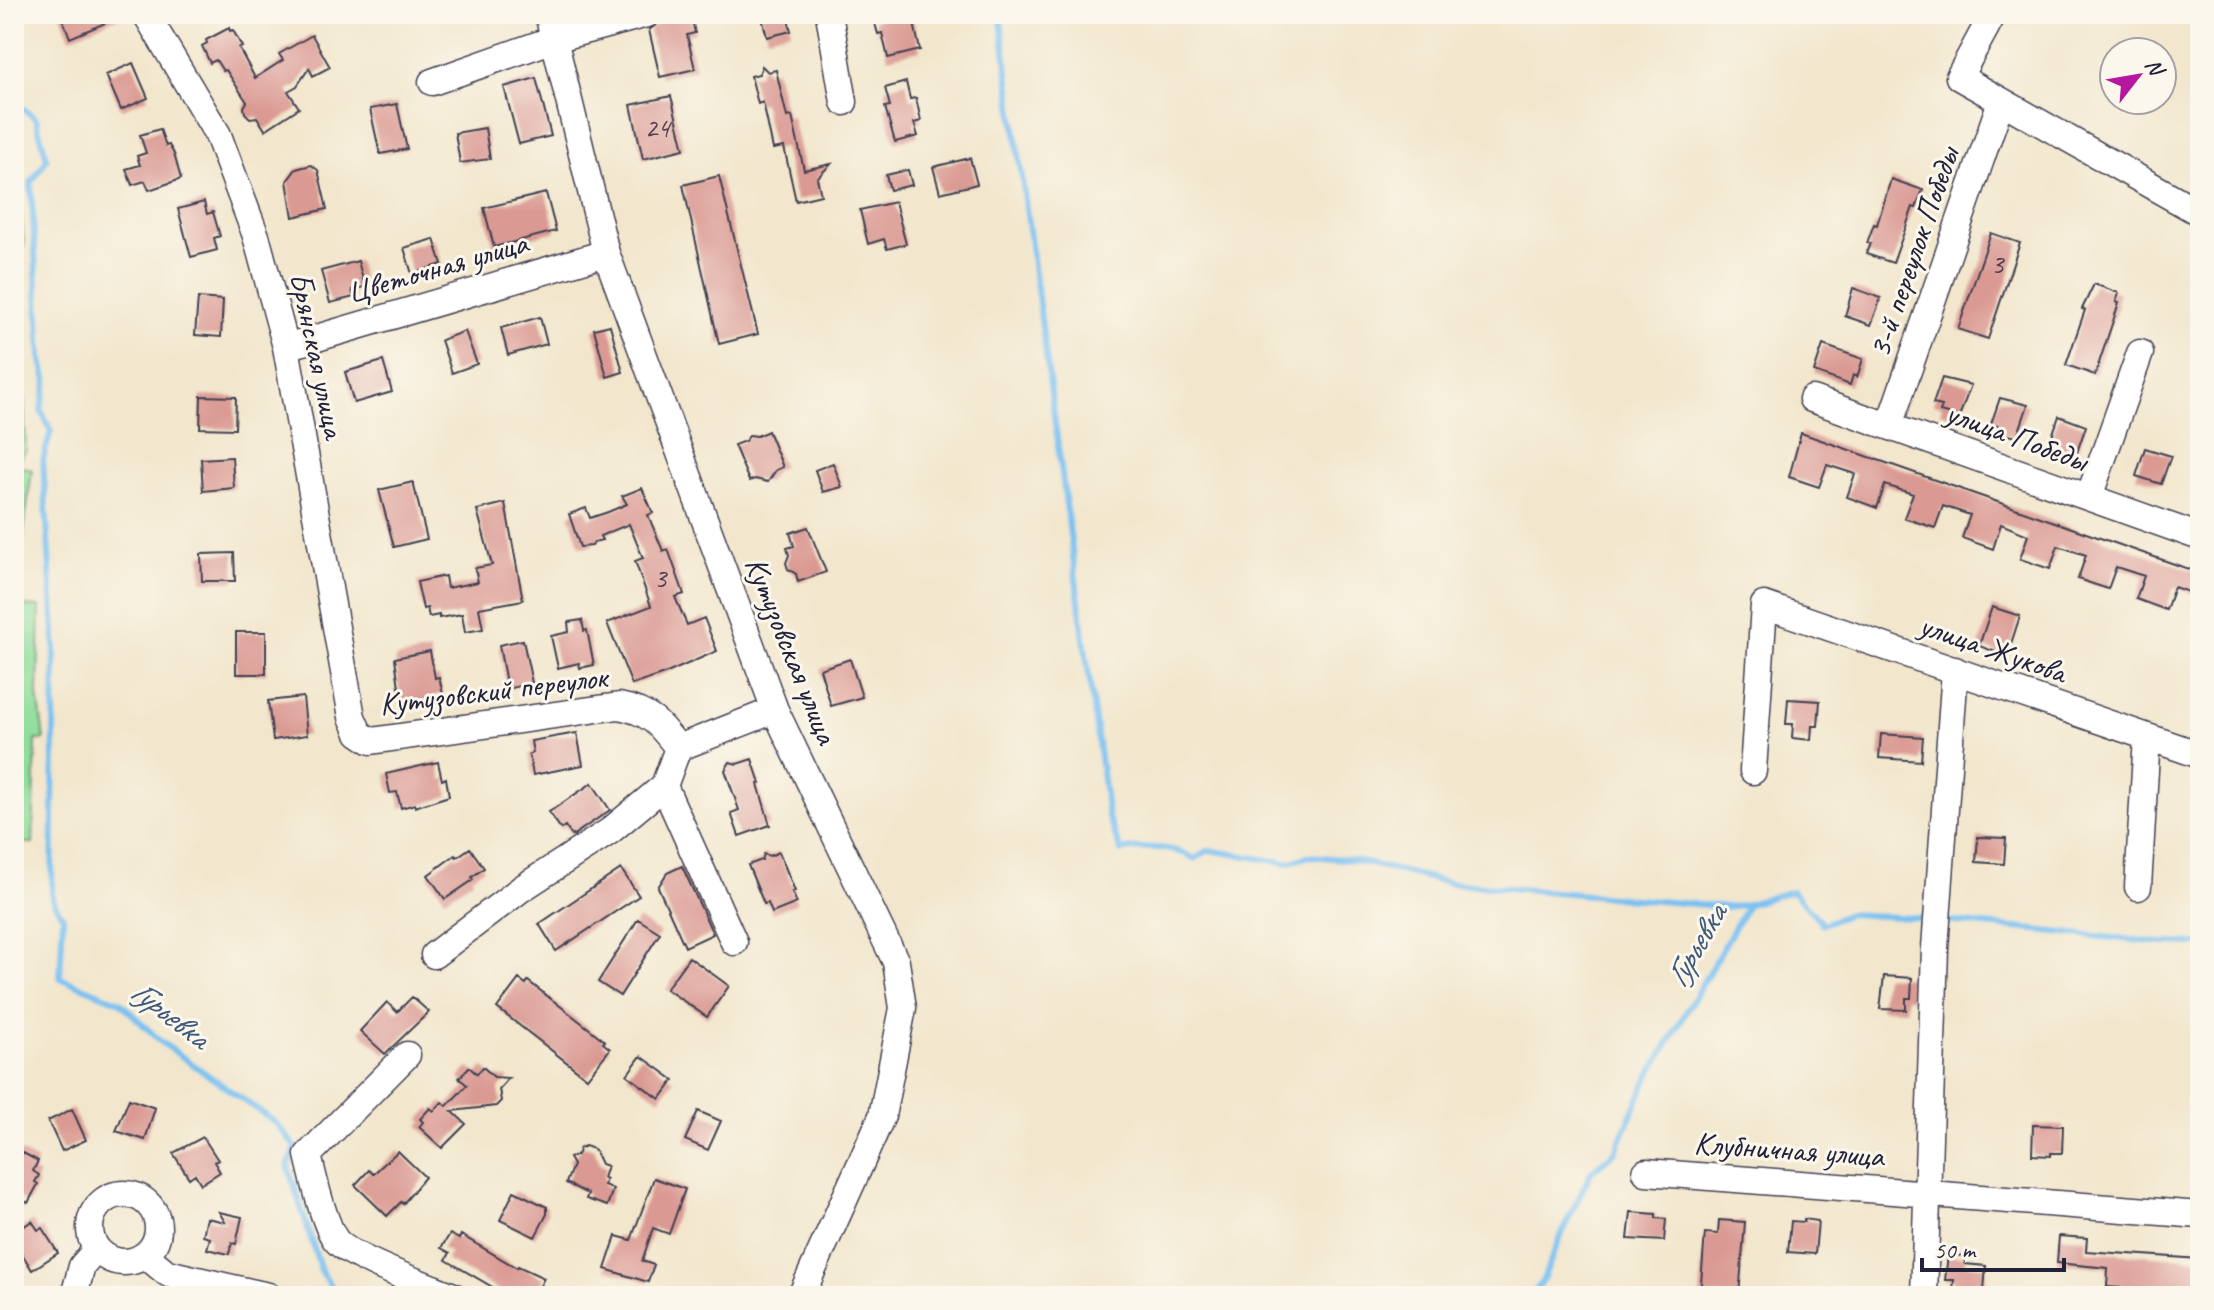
<svg xmlns="http://www.w3.org/2000/svg" width="2214" height="1310" viewBox="0 0 2214 1310" font-family="Caveat,sans-serif">
  <style>
    .green { fill: #90de9c; stroke: #59806c; stroke-width: 2 }
    .lines { fill: none; stroke-linecap: round; stroke-linejoin: round }
    .stream { stroke: #79c0f1; stroke-width: 6 }
    .building { fill: #da9a93 }
    .minor-casing { stroke: #413f51; stroke-width: 29 }
    .minor { stroke: #fff; stroke-width: 26 }
    .labels { text-anchor: middle; stroke-width: 6; stroke-linejoin: round; paint-order: stroke }
    .number-label { font-size: 28px; fill: #504051 }
    .street-label { font-size: 32px; fill: #22223b; stroke: #fbf7ec }
    .water-label { font-size: 34px; font-style: italic; fill: #40597b; stroke: #fbf7ec }
  </style>
  <rect width="100%" height="100%" fill="#fbf7ec"/>
  <filter id="ink" filterUnits="userSpaceOnUse"><feTurbulence type="fractalNoise" baseFrequency=".0125" numOctaves="2"/><feDisplacementMap in="SourceGraphic" scale="16" xChannelSelector="R" yChannelSelector="G"/><feConvolveMatrix kernelMatrix="1 2 1 2 8 2 1 2 1" color-interpolation-filters="sRGB"/></filter>
  <filter id="wash" filterUnits="userSpaceOnUse"><feTurbulence type="fractalNoise" baseFrequency=".006" numOctaves="4" result="noise"/><feDisplacementMap in="SourceGraphic" scale="32" xChannelSelector="R" yChannelSelector="G"/><feGaussianBlur stdDeviation="1.8" result="paint"/><feColorMatrix in="noise" values="0 0 0 0 0 0 0 0 0 0 0 0 0 0 0 0 0 1.4 0 .05"/><feComposite in="paint" operator="in"/></filter>
  <g filter="url(#wash)">
    <rect width="100%" height="100%" fill="#f2e6cc"/>
    <path class="green" d="M17,163l7,83 -10,2v-84z
      M14,291l8,57 4,102 -9,15 15,5 -9,68 -9,2z
      M19,606l21,1 -2,87 6,46h-8l-3,103h-19v-221z"/>
    <g class="lines">
      <path class="stream" d="M1000,14l108,803 13,34c25,-5 53,-5 74,8l14,-9 78,13 23,-7 43,4 97,23 278,24 20,-3
        M14,101l22,18 11,40 -16,24 10,173 6,26 -6,28 10,21 -8,29 12,187 -3,252 11,18 -3,61 60,24 41,40 114,80 21,26 -8,18 33,105 16,25
        M1945,921l217,22 38,1
        M1531,1296l10,-12 25,-60 25,-52 25,-21 29,-67 103,-180 44,-13 31,33 26,-10 81,5"/>
    </g>
    <g id="blocks">
      <path class="building" d="M61,14h65l-56,24z
        M761,14h26l4,17 -24,6z
        M900,14h12l8,36 -32,8 -6,-25 -4,1 -4,-14z
        M691,15l4,18 -8,2 8,34 -35,8 -11,-47 11,-8z
        M229,28l1,3 3,-1 9,17 -3,1 16,30 28,-18 -4,-6 33,-19 18,32 -17,9 -4,-8 -12,18 -9,5 11,17 -34,22 -8,-13 -7,1 -5,-5 -1,-6 3,-5 -21,-32 -3,1 -7,-11 -6,3 -8,-17 5,-3 -1,-3z
        M133,63l15,35 -27,12 -15,-35z
        M762,66l6,6 8,-2 11,47 5,-1 12,54 27,-6 -14,14 4,17 -25,6 -12,-54 -11,2 -10,-47 -5,2 -7,-28 8,-2z
        M536,78l15,58 -32,8 -15,-57z
        M906,82l4,17 6,-1 5,23 -7,2 4,13 -23,6 -10,-35 5,-1 -5,-18z
        M671,96l13,53 -41,10 -12,-54z
        M397,104l10,45 -27,5 -10,-45z
        M485,128l5,31 -30,4 -5,-30z
        M160,129l6,17 3,-1 5,9 7,25 -32,11 -4,-9 -13,4 -6,-16 14,-4 -3,-9 9,-3 -6,-18z
        M970,158l7,26 -37,9 -7,-26z
        M311,165l7,5 9,39 -34,8 -6,-36 9,-12z
        M908,170l4,15 -22,5 -4,-15z
        M719,176l39,158 -39,10 -36,-159z
        M1891,179l32,11 -7,18 -3,-1 -20,56 -27,-9 4,-11h-3l7,-19 3,1z
        M546,193l10,38 -62,16 -10,-39z
        M204,202l3,12 6,-2 7,24 -6,2 3,12 -26,7 -13,-48z
        M895,202l11,42 -19,5 -3,-10 -16,5 -8,-34z
        M1991,233l29,10 -32,96 -30,-10z
        M434,239l8,25 -30,10 -8,-26z
        M358,261l7,26 -13,3 2,7 -24,6 -9,-32z
        M2094,284l25,9 -3,9 3,1 -24,72 -29,-10 19,-55 -3,-1z
        M1853,288l28,10 -10,27 -26,-9z
        M198,298l25,2 -2,37 -26,-2z
        M540,317l7,27 -39,11 -7,-27z
        M610,325l13,47 -16,5 -13,-48z
        M465,331l12,33 -25,9 -11,-33z
        M1823,345l40,14 -6,18 -4,-2 -3,10 -36,-13z
        M383,361l9,31 -38,11 -9,-31z
        M1942,378l29,7 -12,32 -19,-5 2,-6 -9,-2z
        M201,396l35,1 -1,32 -35,-1z
        M2000,398l28,7 -11,32 -19,-4 2,-6 -9,-3z
        M2059,416l27,10 -11,32 -19,-5 2,-6 -9,-2z
        M768,431l15,36 -7,3 -8,12 -13,-3 -6,2 -15,-36 11,-4 5,-6 7,1z
        M1801,433l399,140v23l-26,-9 -8,23 -30,-11 8,-23 -28,-9 -8,22 -30,-10 8,-24 -28,-9 -8,23 -30,-10 8,-24 -27,-11 -8,25 -31,-11 8,-23 -27,-9 -8,22 -31,-10 9,-24 -28,-9 -8,23 -30,-11 8,-23 -28,-9 -8,22 -30,-10z
        M2145,448l26,8 -10,28 -25,-8z
        M232,457l2,31 -31,3 -2,-32z
        M833,463l9,24 -19,5 -8,-22z
        M413,482l14,57 -33,8 -15,-57z
        M642,488l11,25 -5,2 15,36 5,-2 16,45 -9,3 12,28 17,-7 13,33 -50,22 -35,12 -25,-62 44,-17 -16,-45 8,-3 -14,-34 -29,12 2,4 -8,2 -2,4 -12,1 -11,-33 17,-6 4,10 18,-6 19,-8 -5,-8z
        M505,503l18,97 -44,8 4,21 -18,3 -3,-18 -23,4v-3l-10,2 -2,-9 -4,1 -6,-27 28,-6 2,12 31,-6 -3,-14 17,-3 -15,-55z
        M808,527l18,45 -28,10 -2,-8 -8,-5 -2,-6 3,-8 -2,-7 7,-2 -4,-13z
        M234,553l1,28h-33l-1,-27z
        M1992,607l28,9 -13,40 -28,-10z
        M582,620l2,11 3,-1 7,35 -14,3 -1,-5 -21,5 -7,-32 18,-4 -1,-10z
        M236,632h30v42h-30z
        M523,640l9,43 -25,6 -8,-44z
        M430,651l5,27 4,-1 4,17 -13,3 1,4 -14,3 -1,-5 -15,3 -6,-44z
        M850,659l12,38 -31,9 -11,-37z
        M303,697l4,38 -34,5 -5,-39z
        M1788,699l32,2 -2,25h-6l-1,14 -19,-2 1,-14h-7z
        M577,733l6,32 -50,10 -4,-21 4,-1 -2,-12z
        M1881,734l42,3 -2,24 -42,-3z
        M752,759l8,24 -2,1 12,41 -31,11 -8,-23 8,-3 -14,-40 5,-8 7,2z
        M438,762l4,18 4,-2 3,18 -34,11v-3l-14,4 -4,-16 -7,1 -4,-19z
        M592,783l18,27 -38,26 -7,-10 -4,3 -12,-17z
        M1978,837l28,1 -2,26 -28,-2z
        M470,848l14,20 -12,9 1,3 -28,19 -17,-24 27,-20 2,2z
        M779,852l16,39 -3,1 5,11 -25,10 -4,-10 -4,1 -16,-39 14,-5 2,-6 6,2z
        M682,866l31,68 -28,13 -27,-60 9,-14z
        M621,869l18,27 -83,55 -17,-27z
        M638,919l22,14 -40,63 -22,-14z
        M689,957l40,29 -22,31 -41,-28z
        M1884,976l28,2 -1,20h-5v12l-26,-1z
        M519,979l7,5 2,-3 77,60 -2,2 7,6 -23,29 -90,-70z
        M412,997l17,15 -44,42 -25,-23 27,-29 10,10z
        M641,1056l33,24 -14,19 -33,-24z
        M469,1067l8,7 6,-7 11,10 15,1 -10,11 2,12 -5,5 -44,5 14,13 -24,24 -23,-21 4,-5 -3,-3 10,-11 4,3 8,-9 5,4 20,-21 -8,-7z
        M129,1099l26,9 -10,32 -29,-9z
        M72,1109l14,31 -24,11 -14,-30z
        M698,1111l23,10 -13,29 -23,-10z
        M2033,1125l30,1 -1,27h-11v3l-19,-1z
        M203,1137l15,23 -4,2 6,10 -19,12 -6,-10 -6,4 -16,-25z
        M585,1146l9,3 7,15 6,2 -4,12 3,1 -2,6 9,4 -6,17 -21,-7 2,-5 -22,-11 7,-18 -4,-7 8,-3 3,-7z
        M14,1148l24,13 -5,10 6,4 -4,7 3,2 -10,19 -14,-7z
        M398,1151l27,26 -22,27 -2,-2 -14,14 -32,-31 14,-15 4,4z
        M654,1178l31,11 -16,45 -16,-6 -11,33 12,4 -6,17 -43,-13 11,-33 15,4z
        M514,1191l33,16v7l-12,23 -35,-17z
        M219,1212l23,5 -6,27 -4,-1 -3,11 -22,-5 3,-11 -7,-2 4,-18 18,4z
        M1631,1212l25,2v4l10,1 -2,22 -36,-2z
        M1804,1219l14,2 -3,33 -27,-2 3,-31 13,1z
        M1719,1220l26,2 -6,74h-39l5,-63 13,1z
        M32,1221l6,9 4,-2 16,25 -26,17 -16,-26 4,-2 -6,-9z
        M450,1234l9,5 2,-4 56,33 1,-2 26,12 -9,18h-27l-62,-36 4,-7 -9,-5z
        M2059,1236l28,2 -1,13 114,8v31l-9,-1 -1,4 -83,-6 1,-19 -51,-5z
        M1948,1255l17,1v8l21,2 -2,25 -31,-2 1,-9h-9z"/>
    </g>
  </g>
  <g filter="url(#ink)">
    <use href="#blocks" fill-opacity="0" stroke="#413f51" stroke-width="2"/>
    <g class="lines">
      <defs>
        <path id="minor" d="M146,14l72,121 38,101 30,111 66,370 7,16 12,8 248,-35c31,6 40,17 59,42l-14,38 -54,45 -89,58 -87,66
          M548,14l58,239 169,457 121,252 7,46 -21,108 -81,180
          M829,14l15,88
          M1993,14l-34,63 241,136
          M432,82l122,-43 93,-25
          M286,347l320,-94
          M1812,399l388,138
          M1889,426l112,-325
          M2089,497l51,-144
          M678,748l97,-38
          M1753,771l11,-166 436,150
          M664,786l70,156
          M2138,887l9,-150
          M407,1055l-99,100c5,21 15,66 27,84 12,18 94,47 118,57
          M1646,1172l554,43
          M90 1228a34 34 0 1 1 68 0a34 34 0 1 1-68 0Z
          M145,1255l22,18 101,23
          M74,1296l8,-30 15,-17
          M1924,1296l11,-348 20,-278"/>
      </defs>
      <use href="#minor" class="minor-casing"/>
      <use href="#minor" class="minor"/>
    </g>
  </g>
  <g class="labels">
    <g class="number-label">
      <text x="657" y="137">24</text>
      <text x="1997" y="273">3</text>
      <text x="660" y="587">3</text>
    </g>
    <g class="street-label">
      <text transform="translate(1913 252) rotate(-71)" y="11">3-й переулок Победы</text>
      <text transform="translate(437 267) rotate(-16)" y="11">Цветочная улица</text>
      <text transform="translate(318 355) rotate(78)" y="11">Брянская улица</text>
      <text transform="translate(2017 436) rotate(20)" y="11">улица Победы</text>
      <text transform="translate(1993 648) rotate(19)" y="11">улица Жукова</text>
      <text transform="translate(792 650) rotate(68)" y="11">Кутузовская улица</text>
      <text transform="translate(493 690) rotate(-7)" y="11">Кутузовский переулок</text>
      <text transform="translate(1789 1149) rotate(4)" y="11">Клубничная улица</text>
    </g>
    <g class="water-label">
      <text transform="translate(1695 945) rotate(-60)" y="12">Гурьевка</text>
      <text transform="translate(171 1013) rotate(38)" y="12">Гурьевка</text>
    </g>
  </g>
  <rect width="2214" height="1310" fill="none" stroke="#fbf7ec" stroke-width="48"/>
  <g transform="translate(2138 76) rotate(59)"><circle r="38" fill="#fbf7ec" stroke="#a4a2a5" stroke-width="2"/>
  <path d="M0-6L14 30L0 20L-14 30Z" fill="#b5179e"/>
  <text y="-12" font-size="22" font-weight="bold" text-anchor="middle" fill="#22223b">N</text>
  </g>
  <path d="M1922 1258v12h142v-12" fill="none" stroke="#22223b" stroke-width="4"/>
  <text x="1934" y="1258" font-size="24" fill="#22223b" stroke="#fbf7ec" stroke-width="6" paint-order="stroke">50 m</text>
</svg>
